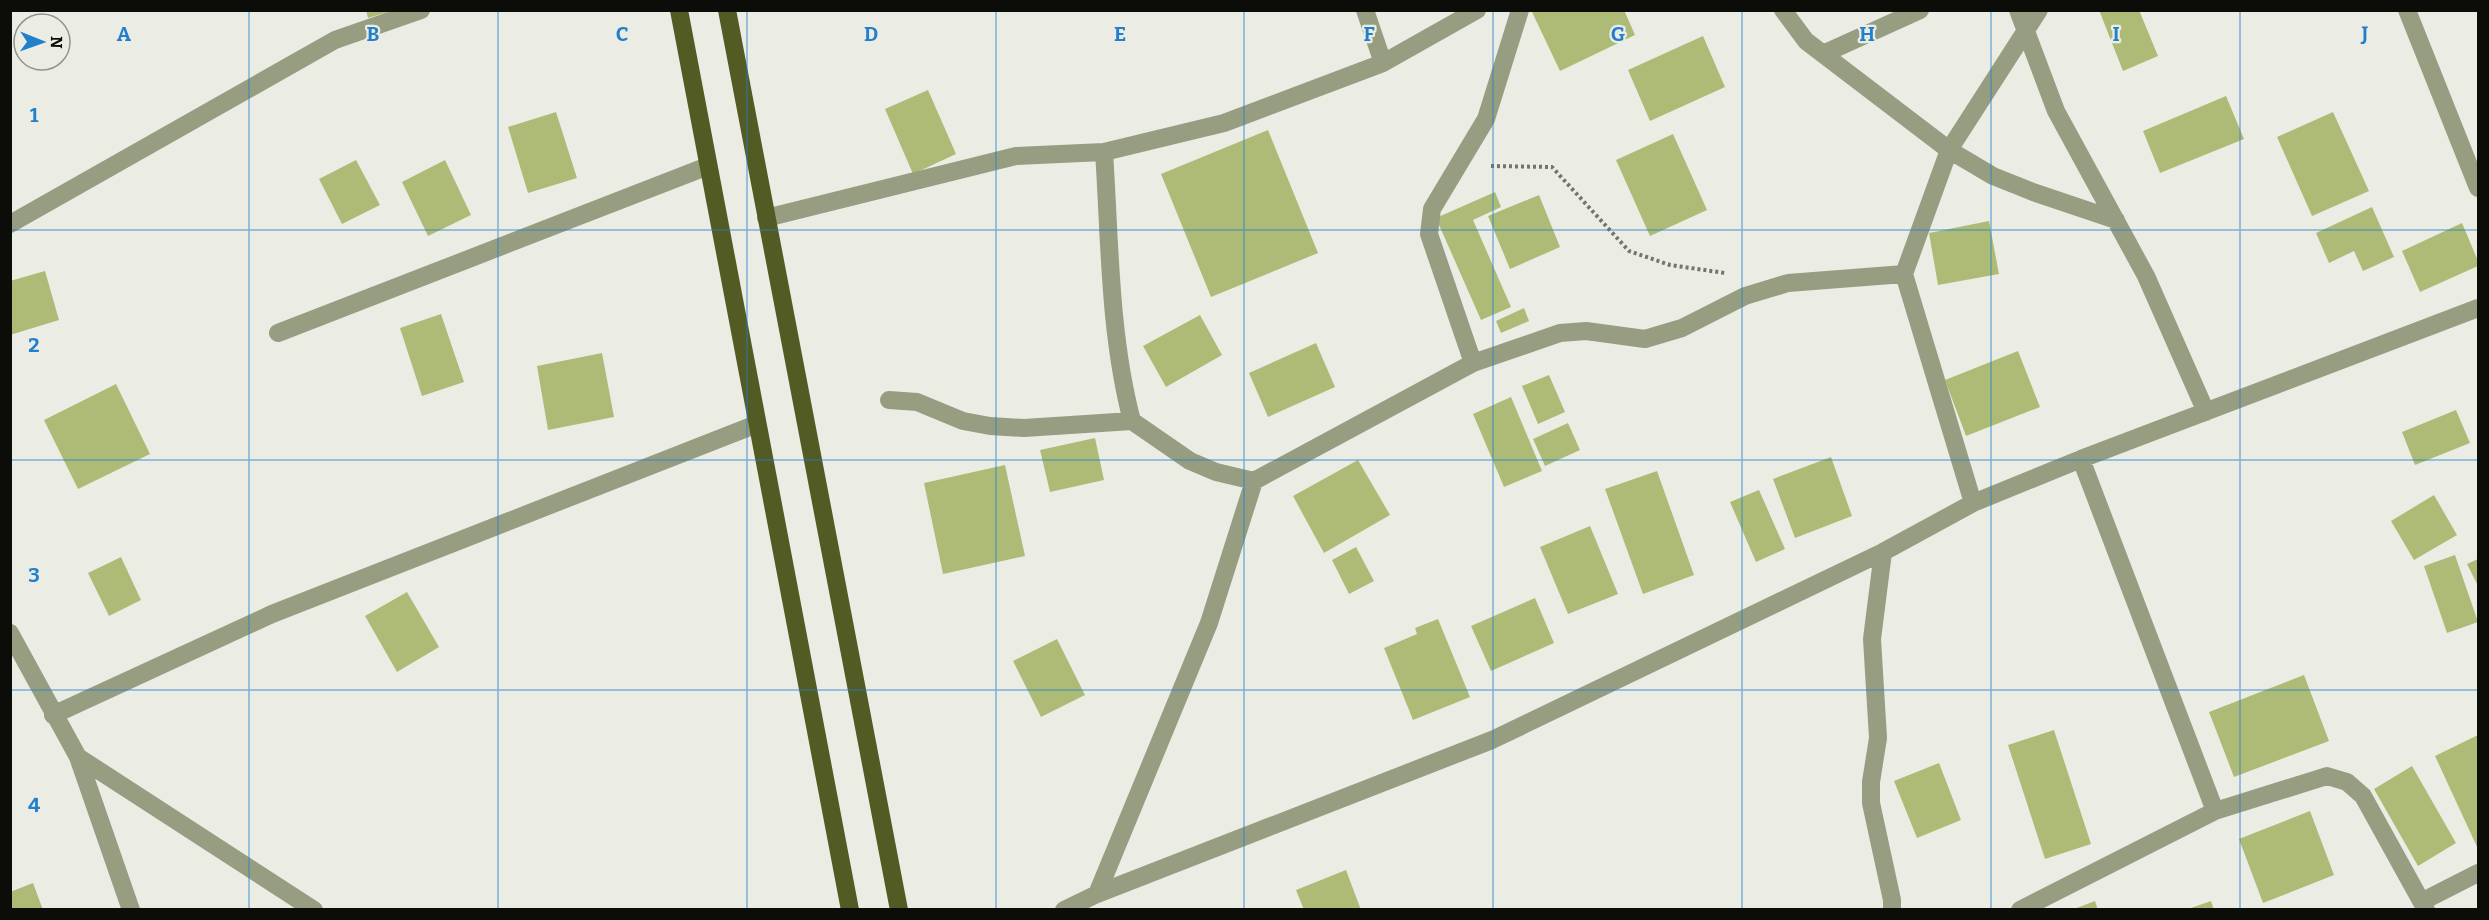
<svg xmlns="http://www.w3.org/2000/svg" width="2489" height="920" viewBox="0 0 2489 920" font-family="Bitter,serif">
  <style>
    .building { fill: #aebb76 }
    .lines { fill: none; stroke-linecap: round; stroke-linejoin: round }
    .path { stroke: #73746e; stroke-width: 4; stroke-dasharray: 3 3; stroke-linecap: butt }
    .minor { stroke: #979d80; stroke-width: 18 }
    .major { stroke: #535b25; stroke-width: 18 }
    .grid { fill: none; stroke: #217fcb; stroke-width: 1.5; stroke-opacity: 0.55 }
    .grid-label { font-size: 20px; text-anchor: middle; font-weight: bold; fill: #217fcb; stroke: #ebede5; stroke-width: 4.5; stroke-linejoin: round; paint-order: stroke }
  </style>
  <rect width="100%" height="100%" fill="#ebede5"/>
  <path class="building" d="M366,10h25v1l-23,7z
    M1534,10h90l11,25 -75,36 -28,-59z
    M2099,10h40l19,46 -35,15z
    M1703,36l22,51 -75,34 -22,-51z
    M928,90l28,64 -43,20 -28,-65z
    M2226,96l18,43 -84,34 -17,-42z
    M556,112l21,66 -49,15 -20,-66z
    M2333,112l36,79 -57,25 -35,-79z
    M1268,130l50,123 -107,44 -50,-123z
    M1673,134l34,76 -57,26 -34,-76z
    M356,160l24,45 -38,19 -23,-45z
    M445,160l26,55 -43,21 -26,-54z
    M1495,192l6,15 -28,13 38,87 -30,13 -45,-102z
    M1539,195l21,52 -50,22 -22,-53z
    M2372,207l22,50 -31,14 -9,-20 -25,12 -13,-30z
    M1989,221l10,53 -61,11 -9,-52z
    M2462,223l16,38v5l-58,26 -18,-41z
    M45,271l14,49 -49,15v-54z
    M1524,308l5,13 -28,12 -5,-12z
    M441,314l23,68 -42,14 -22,-68z
    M1200,315l22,40 -56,32 -23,-41z
    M1316,343l19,44 -67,30 -19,-44z
    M2018,351l22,56 -74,29 -21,-56z
    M602,353l12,64 -66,13 -11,-64z
    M1549,375l16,37 -27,12 -16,-38z
    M116,384l34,70 -72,35 -34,-69z
    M1511,397l31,74 -38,16 -31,-73z
    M2456,410l14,33 -55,22 -13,-33z
    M1568,423l12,27 -35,16 -12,-27z
    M1095,438l9,42 -54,12 -10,-42z
    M1831,457l21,59 -57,22 -22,-59z
    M1358,460l32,55 -66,38 -31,-57z
    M1005,465l20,91 -82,18 -19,-91z
    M1657,471l37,104 -51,19 -38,-105z
    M1759,490l26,59 -29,13 -26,-60z
    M2434,495l23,40 -43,25 -23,-39z
    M1590,526l28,68 -50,20 -28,-67z
    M1356,547l18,34 -25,13 -17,-34z
    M2455,555l23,67 -31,11 -23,-67z
    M121,557l20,43 -32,16 -21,-43z
    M2478,559v27l-11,-22z
    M407,592l32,55 -42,25 -32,-56z
    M1535,598l19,45 -63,28 -20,-45z
    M1438,619l32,78 -57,23 -29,-72 33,-14 -2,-6z
    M1057,639l28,56 -44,22 -28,-56z
    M2304,675l25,66 -95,36 -25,-65z
    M2054,730l37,114 -46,15 -37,-114z
    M2478,735v114l-43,-93z
    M1939,763l22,57 -44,18 -23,-57z
    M2412,766l44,77 -38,23 -44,-77z
    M2310,811l24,64 -71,28 -24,-64z
    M1346,870l15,40h-57l-8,-20z
    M33,883l10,27h-33v-18z
    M2095,901l3,9h-24v-1z
    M2211,901l3,9h-26v-1z"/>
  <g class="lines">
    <path class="path" d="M1491,166l61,1 77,84 41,14 55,8"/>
    <path class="minor" d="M1365,10l18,53
      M1783,10l23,31 143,109 44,26 40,16 83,28
      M2018,10l38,101 90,165 60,136
      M2407,10l71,178
      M1823,54l97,-44
      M1104,152c6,89 5,182 28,269
      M766,218l250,-62 88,-4 120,-29 159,-60 94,-53
      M10,224l325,-184 86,-30
      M278,333l430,-167
      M1473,363l-44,-129 3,-25 54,-90 34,-109
      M889,400l28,2 46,19 27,5 34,2 108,-7 58,40 26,11 38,9 219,-118 87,-30 26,-2 59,8 37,-11 63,-32 43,-13 116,-9
      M2081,459l134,352
      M1973,503l-69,-229 45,-124 90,-140
      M1883,552l-11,87 6,99 -7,44v21l21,97v10
      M10,633l68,124 53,153
      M53,715l219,-101 485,-190
      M78,757l236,153
      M1097,894l112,-271 45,-142
      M2423,901l55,-28
      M1064,910l33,-16 395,-154 391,-188 90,-49 108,-44 397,-151
      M2020,910l195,-99 112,-35 20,6 16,14 63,114"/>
    <path class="major" d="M679,10l171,900
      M727,10l172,900"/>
  </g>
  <path class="grid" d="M249,10v900M498,10v900M747,10v900M996,10v900M1244,10v900M1493,10v900M1742,10v900M1991,10v900M2240,10v900M10,230h2468M10,460h2468M10,690h2468"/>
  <g class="grid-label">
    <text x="124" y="41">A</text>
    <text x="373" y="41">B</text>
    <text x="622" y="41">C</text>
    <text x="871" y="41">D</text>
    <text x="1120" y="41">E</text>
    <text x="1369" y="41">F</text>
    <text x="1618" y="41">G</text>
    <text x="1867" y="41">H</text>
    <text x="2116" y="41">I</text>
    <text x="2365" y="41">J</text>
    <text x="34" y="122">1</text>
    <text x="34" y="352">2</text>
    <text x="34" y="582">3</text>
    <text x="34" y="812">4</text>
  </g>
  <rect width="2489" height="920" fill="none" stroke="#0c0c09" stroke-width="24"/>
  <g transform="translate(42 42) rotate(91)"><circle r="28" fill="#ebede5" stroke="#92938d" stroke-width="1.5"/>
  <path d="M0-4.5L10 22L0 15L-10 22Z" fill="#217fcb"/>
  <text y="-9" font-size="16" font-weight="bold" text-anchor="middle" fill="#0c0c09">N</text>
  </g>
</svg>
